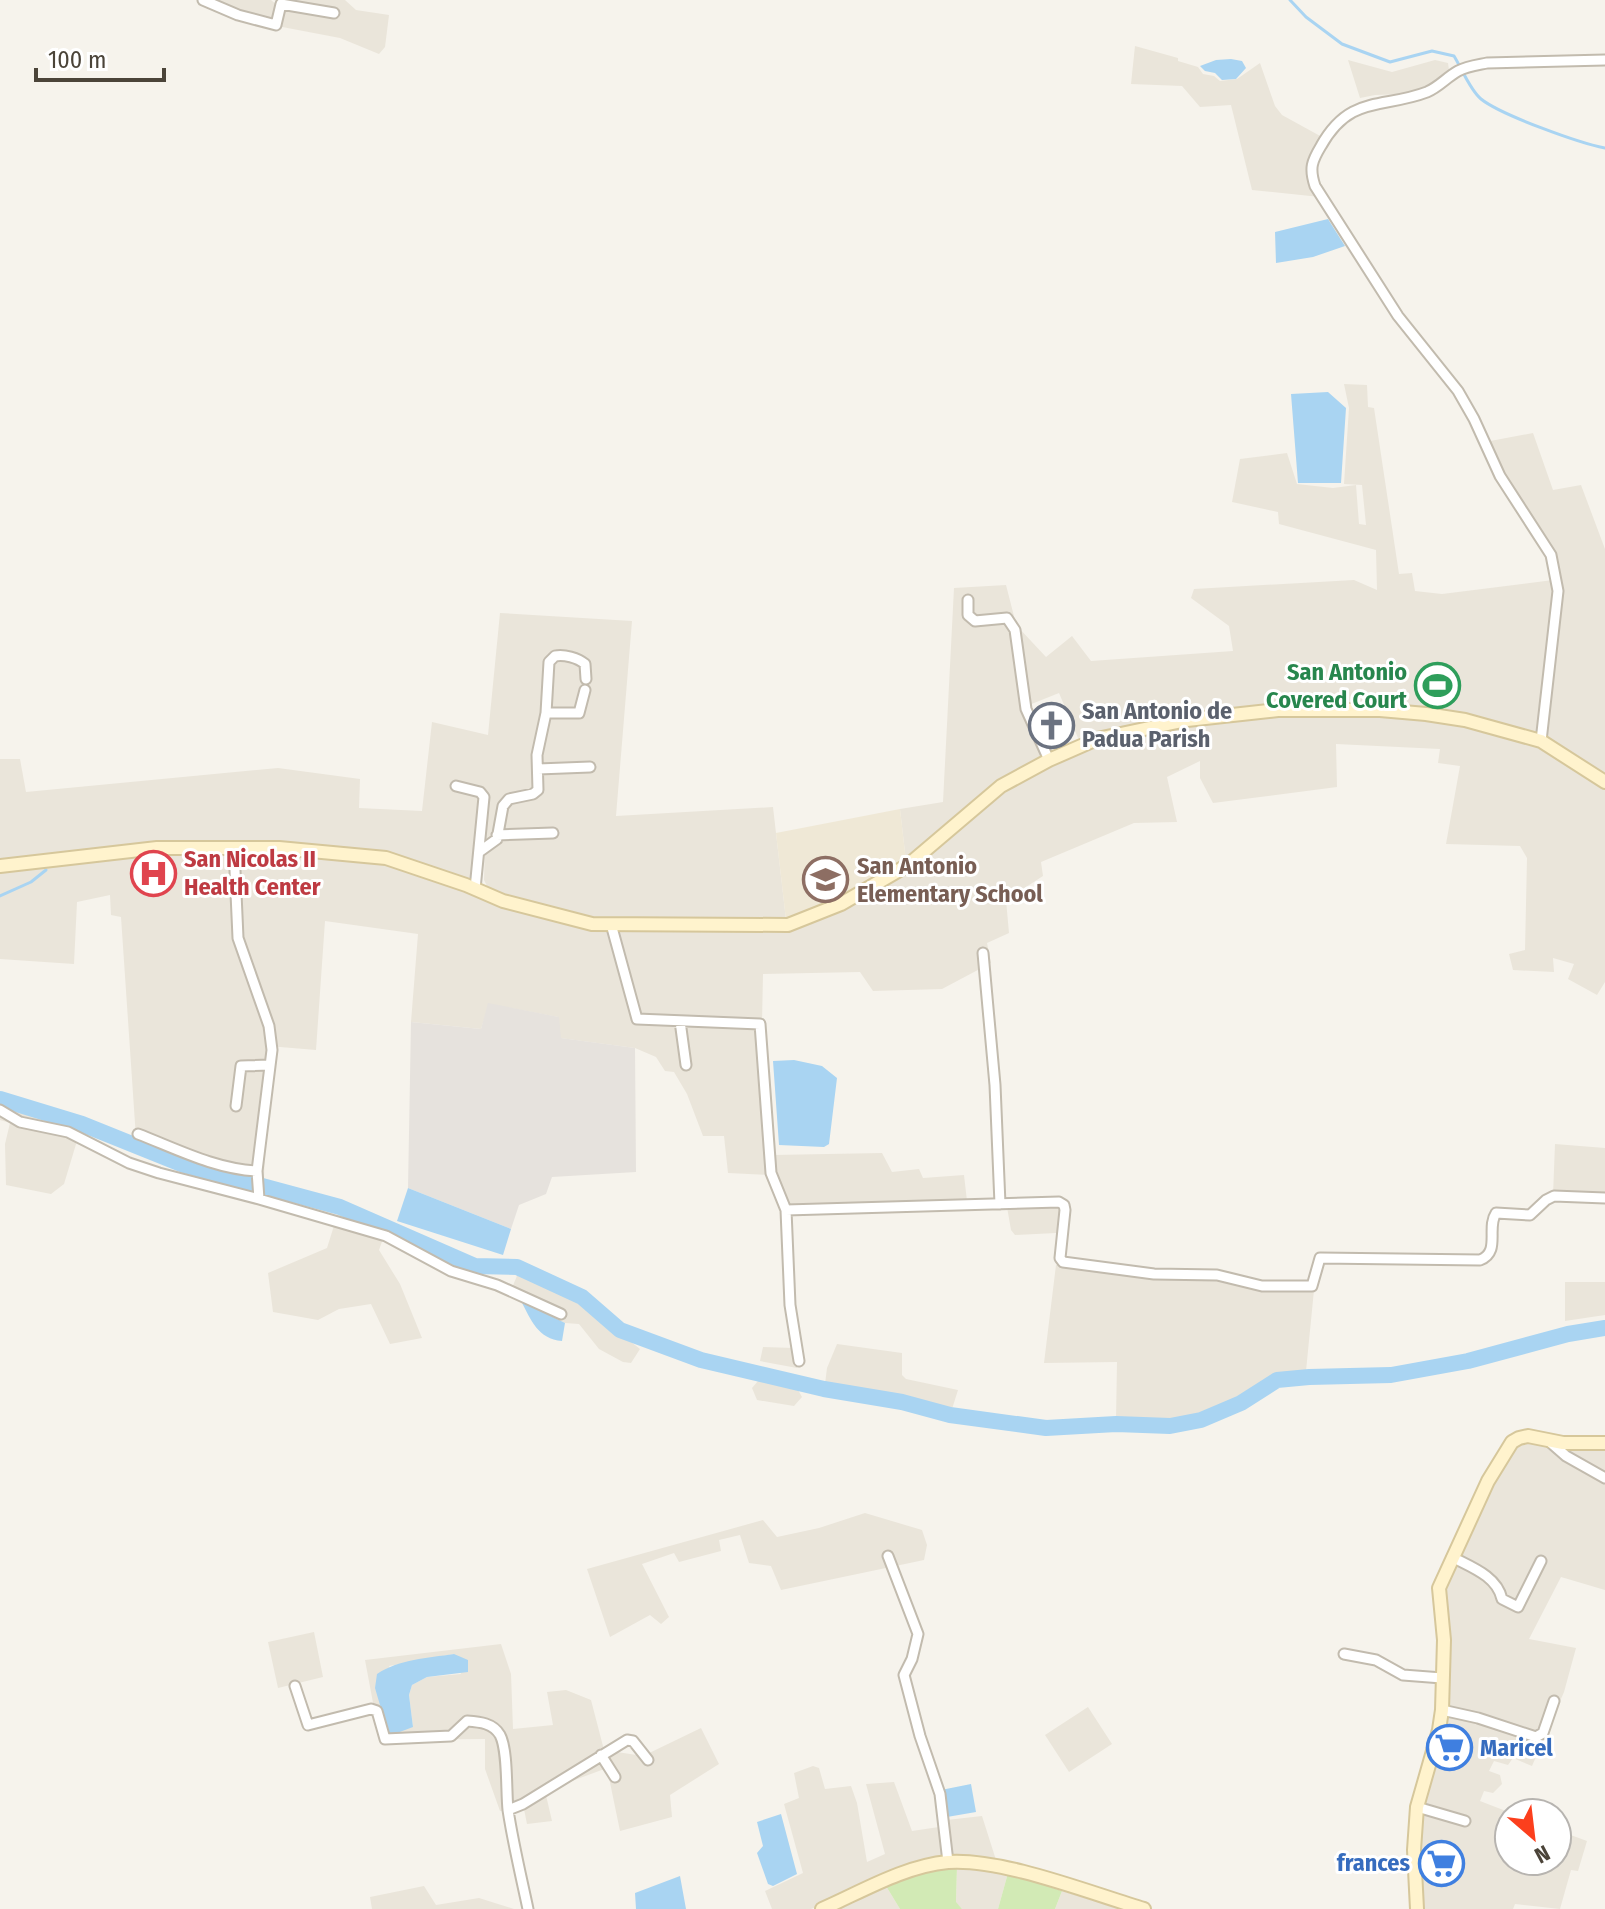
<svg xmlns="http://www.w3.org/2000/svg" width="1605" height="1909" viewBox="0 0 1605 1909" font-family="'Fira Sans Condensed',sans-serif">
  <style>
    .residential { fill: #eae5da; fill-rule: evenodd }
    .industrial { fill: #e6e2dd }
    .education { fill: #efe8d6 }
    .green { fill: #d2eab5 }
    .water { fill: #a9d4f2 }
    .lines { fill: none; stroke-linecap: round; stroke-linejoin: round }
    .stream { stroke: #a9d4f2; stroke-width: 3 }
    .river { stroke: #a9d4f2; stroke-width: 16 }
    .street-casing { stroke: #c2bbae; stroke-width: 13 }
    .secondary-casing { stroke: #d6c79b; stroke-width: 16 }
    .street { stroke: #fff; stroke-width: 9 }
    .secondary { stroke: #fff3cd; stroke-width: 12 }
    .labels { text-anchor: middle; stroke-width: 6; stroke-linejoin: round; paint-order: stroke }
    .leisure-label { font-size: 24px; font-weight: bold; fill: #27864d; stroke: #fff; text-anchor: end }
    .worship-label { font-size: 24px; font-weight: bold; fill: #5b616d; stroke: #fff; text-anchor: start }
    .health-label { font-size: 24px; font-weight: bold; fill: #be3a42; stroke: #fff; text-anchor: start }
    .education-label { font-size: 24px; font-weight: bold; fill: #785e54; stroke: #fff; text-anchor: start }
    .shop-label { font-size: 24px; font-weight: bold; fill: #366cbe; stroke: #fff; text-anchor: start }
  </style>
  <rect width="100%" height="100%" fill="#f6f3ec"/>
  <path class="residential" d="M207,0h64l7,6 -3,15 -35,-8z
    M274,0h71l11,10 33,5 -4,32 -6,7 -39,-16 -63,-12 5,-20 8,-1z
    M1135,46l43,12v3l20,6 5,7 11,2 6,5 17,-2 23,-16 15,43 7,9 40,22 -16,36 14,24 -68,-7 -21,-85 -31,2 -18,-21 -51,-2z
    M1348,60l44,12 43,-12 13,3 1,7 -23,18 -19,6 -32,1 -15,3z
    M1344,384l23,1 1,22 6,1 25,166 13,-1 3,18 27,3 111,-14 3,11 -18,146 -74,-24 -84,-6 -101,-1 -93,6 -108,26 -19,-45 -30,12 -5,-3 17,54 -42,27 -93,78 -6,-52 43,-7 11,-214 52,-3 10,39 -8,-9 -32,2 -5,-4 -2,-15 -4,1v16l9,8 32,-2 7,9 11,65 -7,-69 29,31 26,-21 19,25 142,-10 -4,-25 -38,-28 3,-9 160,-9 23,10 -1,-40 -97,-26 -1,-12 -46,-10 8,-43 47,-6 10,31 36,4 23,-3 3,39 7,1 -4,-40 -18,-1 5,-76z
    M1533,433l20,57 28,-5 24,64v225l-61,-35 18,-148 -1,-13 -7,-25 -51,-77 -18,-34z
    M500,613l132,8 -16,195 157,-9 13,113 -196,-2 -100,-26 -6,-12 2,-79 -14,81 -86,-28 -107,-9 -279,18v-104h20l6,33 252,-24 82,11 -1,29 63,3 10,-89 56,13z
    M1379,714l84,7 77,24 65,40v197l-8,13 -29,-16 6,-15 -21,-6 1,14 -41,-2 -4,-16 16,-4 2,-92 -7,-12 -74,-2 14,-78 -22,-3 2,-14 -104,-5 1,43 -124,16 -13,-25v-17l-33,16 10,45 -43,1 -93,39 2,14 -37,24 3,33 -22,10 4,20 -49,26 -69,2 -13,-19 -97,2 -1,49 -85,-3 -10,-6 -28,4 -24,-90 172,1 55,-21 161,-117 77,-44 107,-26 89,-6z
    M156,852h122l107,9 225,68 24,89 124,8 12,149 -42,-2 -4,-37h-21l-16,-42 -13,-22 -9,-1 -9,-14 -21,-9 -75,-10 -2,-21 -69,-13 -8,25 -70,-7 7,-88 -93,-13 -9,129 -48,-4 -4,133 -79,-19 -49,-22 -15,-221 -10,-2 -1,-20 -33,7 -3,62 -74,-5v-89z
    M0,1102l80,29 -16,53 -13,10 -45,-9 -1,-41 5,-21 -10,-3z
    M1555,1144l50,4v48l-52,-1z
    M882,1153l10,19 27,-3 4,9 41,-3 3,26 -176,5 -7,-8 -10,-25 -1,-18z
    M1057,1206l4,3 -3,27 -2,-3 -41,2 -4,-5 -4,-23z
    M338,1213l46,23 -5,14 21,34 22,54 -32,6 -19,-40 -32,5 -21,11 -45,-8 -5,-39 59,-25z
    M1056,1265l160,14 46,11h52l-8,81 -29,6 -47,29 -29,10 -31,6 -54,-2 1,-58 -73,1z
    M519,1271l58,28 63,50 -9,14 -8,-1 -24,-13 -20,-25 -14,-1 -56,-28z
    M1565,1282h40v33l-40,6z
    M837,1344l65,9v22l4,4 52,11 -6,19 -127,-25 2,-16z
    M763,1347l31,1 3,20 -37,-7z
    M758,1381l39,7 5,9 -8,9 -37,-6 -5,-12z
    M1522,1437l28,7 55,35v111l-44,-13 -32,62 47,9 -12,44 -32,74 -19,-8 -5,7 -14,-4 -5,10 11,4 2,9 -9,9 -9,-2 -4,10 31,12 -2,48h48v-31l30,11 -9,30 -7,-1 -11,39 -45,-5 -2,5h-93l-3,-82 25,-98 -1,-140 49,-107z
    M1568,1444l37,2v29l-39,-24z
    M865,1513l57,17 5,15 -3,15 -143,30 -10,-24 -22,-3 -9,-28 -21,5 2,11 -42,11 -5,-9 -32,11 27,53 -8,7 -11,-9 -40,22 -23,-68 176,-49 14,17 42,-9z
    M314,1632l9,45 -45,11 -10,-46z
    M501,1644l10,30 2,55 40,-4 -6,-33 19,-2 25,10 13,50 39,6 58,-28 18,36 -49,31 2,22 -52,14 -13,-63 -62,23 7,30 -25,3 -3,-15 -24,2 -15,-42v-30l-105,1 -15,-80zM454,1654l7,20 -34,3 -15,8 -3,10 4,32 -24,-61z
    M1088,1707l24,37 -43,28 -24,-37z
    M813,1766l6,2 6,21 26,-3 6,17 10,59 18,-8 -19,-70 28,-2 18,49 27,-4 -1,-6 44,-5 14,44 -118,20 -67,29h-39l-7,-18 38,-18 -19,-69 15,-6 -5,-25z
    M957,1867l36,2 15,4 -10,36h-36l-6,-6z
    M424,1886l12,19 43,-7 35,11h-142l-2,-12z
    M886,1886l14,23h-68z
    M1062,1891l61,18h-68z"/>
  <path class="industrial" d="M488,1003l71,14 2,21 74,10 1,124 -84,5 -6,17 -27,11 -8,24 -103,-41 3,-166 70,7z"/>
  <path class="education" d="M900,809l6,52 -69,39 -51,20 -10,-87z"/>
  <path class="green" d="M948,1866l9,1 -1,35 6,7h-62l-14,-23 28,-12z
    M1008,1873l54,18 -7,18h-57z"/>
  <path class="water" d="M1231,59l11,2 4,7 -10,11 -14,1 -7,-7 -10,-2 -5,-5 16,-6z
    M1328,219l17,27 -32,11 -37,6 -1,-31z
    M1328,392l18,16 -5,75h-43l-7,-89z
    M794,1060l28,6 15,12 -8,66 -5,3 -45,-2 -6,-84z
    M408,1188l103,41 -8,26 -106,-34z
    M521,1301l44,22 -3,18c-24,-2 -31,-21 -41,-40z
    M454,1654l14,6v12l-41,5 -15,8 -3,10 4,32 -24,9 -14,-48 2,-14c23,-15 50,-16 77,-20z
    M971,1784l5,28 -29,5 -6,-27z
    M781,1814l16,60 -24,12 -5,-2 -11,-31 6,-7 -6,-24z
    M680,1876l6,33h-50l-1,-16z"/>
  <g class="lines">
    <path class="stream" d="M1290,0l16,17 36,27 48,18 42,-11 22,5c8,13 16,34 27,43 20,16 98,44 124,49
      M0,896l31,-14 15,-12"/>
    <path class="river" d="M0,1099l82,25 102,41 156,42 135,59 42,1 65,30 38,33 81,30 123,29 78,13 48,13 96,13 70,-4 54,2 31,-6 40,-17 36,-23 32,-3 82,-2 77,-14 100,-27 37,-6"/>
    <defs>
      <path id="street" d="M203,0l35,15 38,10 5,-21 53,9
        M968,600v15l7,6 32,-3 8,12 11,79 23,51
        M585,690l-6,23h-33l3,-51 6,-6c9,-2 23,2 30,8l1,15
        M1541,741l17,-150 -7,-36 -51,-79 -26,-57 -16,-28 -60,-75 -83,-130c-6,-18 -3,-25 6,-40 29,-52 62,-37 106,-54 12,-5 20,-15 31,-21 9,-5 19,-6 29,-8l118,-3
        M538,769l52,-2
        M456,786l24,6 4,5 -9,92
        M497,835l56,-2
        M479,852l18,-13 6,-33 6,-7 24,-5 5,-4 -1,-35 9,-42
        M611,924l26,95 123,5 11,149 15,37 273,-8 5,3 1,5 -5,48 3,4 91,12 63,1 45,11h50l8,-28 160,2c21,-8 6,-32 16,-47l34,2 16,-15 8,-4 51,2
        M983,953l12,132 5,119
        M680,1021l6,44
        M236,1106l5,-40 29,-1
        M0,1110l20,12 48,10 61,31 30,10 100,26
        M138,1134c39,15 77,35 119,37l15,-121 -3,-24 -31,-88 -4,-90
        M257,1171l2,28 127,37 65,35 46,14 64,29
        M786,1210l4,95 9,56
        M1550,1442l16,14 39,22
        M888,1556l30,78 -6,25 -8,16 16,61 20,58 8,68
        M1452,1557c19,10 45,19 50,42l16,8 23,-46
        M1344,1654l32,6 27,15 39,3
        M295,1686l13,39 63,-16 6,2 8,28 66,-3 16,-15c13,1 26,2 33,14 8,15 6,56 8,75 5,33 13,66 20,99
        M1442,1710l36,8 58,19 7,-4 11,-32
        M601,1755l14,22
        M1417,1807l48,14
        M508,1810l15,-6 104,-64 6,1 15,19"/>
      <path id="secondary" d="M0,866l157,-18h122l107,10 80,27 37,16 89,23 196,1 53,-21 67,-39 93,-79 48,-26 48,-21 90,-19 91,-10h102l46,4 39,6 76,21 64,41
        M822,1909c39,-17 82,-43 126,-47 54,-4 142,31 196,47
        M1417,1909l-3,-59 3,-43 22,-77 3,-20 2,-70 -5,-52 49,-107 24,-39 7,-4 9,-2 35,7h42"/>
    </defs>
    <use href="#street" class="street-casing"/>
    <use href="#secondary" class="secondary-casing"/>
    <use href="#street" class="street"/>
    <use href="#secondary" class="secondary"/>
  </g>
  <defs>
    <symbol id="stadium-ring" viewBox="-11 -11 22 22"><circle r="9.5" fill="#fff" stroke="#2e9e5b" stroke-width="1.5"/><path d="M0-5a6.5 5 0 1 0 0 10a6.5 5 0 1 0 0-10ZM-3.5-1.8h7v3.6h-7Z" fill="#2e9e5b"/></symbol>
    <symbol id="church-ring" viewBox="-11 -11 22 22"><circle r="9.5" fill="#fff" stroke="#6b7280" stroke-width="1.5"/><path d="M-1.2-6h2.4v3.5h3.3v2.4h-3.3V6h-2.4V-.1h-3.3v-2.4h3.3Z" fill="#6b7280"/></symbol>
    <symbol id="hospital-ring" viewBox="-11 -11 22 22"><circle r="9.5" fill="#fff" stroke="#e0444e" stroke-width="1.5"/><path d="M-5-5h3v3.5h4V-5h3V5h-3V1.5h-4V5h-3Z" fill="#e0444e"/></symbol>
    <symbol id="school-ring" viewBox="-11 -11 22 22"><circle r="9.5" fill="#fff" stroke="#8d6e63" stroke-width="1.5"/><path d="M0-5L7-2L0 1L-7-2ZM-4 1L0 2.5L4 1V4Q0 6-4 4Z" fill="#8d6e63"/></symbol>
    <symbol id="supermarket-ring" viewBox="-11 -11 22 22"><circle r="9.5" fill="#fff" stroke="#3f7fe0" stroke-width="1.5"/><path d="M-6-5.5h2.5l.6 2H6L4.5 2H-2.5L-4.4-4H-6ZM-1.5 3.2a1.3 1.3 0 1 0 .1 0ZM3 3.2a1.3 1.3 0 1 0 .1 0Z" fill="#3f7fe0"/></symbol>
  </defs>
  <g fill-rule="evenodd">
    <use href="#stadium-ring" x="1412" y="660" width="51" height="51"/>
    <use href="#church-ring" x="1026" y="700" width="51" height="51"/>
    <use href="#hospital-ring" x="128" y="848" width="51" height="51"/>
    <use href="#school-ring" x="800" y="854" width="51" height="51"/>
    <use href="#supermarket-ring" x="1424" y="1722" width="51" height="51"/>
    <use href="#supermarket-ring" x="1416" y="1838" width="51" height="51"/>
  </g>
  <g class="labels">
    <g class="leisure-label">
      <text x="1407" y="680">San Antonio<tspan x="1407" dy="28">Covered Court</tspan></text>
    </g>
    <g class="worship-label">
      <text x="1082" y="719">San Antonio de<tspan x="1082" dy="28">Padua Parish</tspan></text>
    </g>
    <g class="health-label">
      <text x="184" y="867">San Nicolas II<tspan x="184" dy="28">Health Center</tspan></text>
    </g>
    <g class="education-label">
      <text x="857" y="874">San Antonio<tspan x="857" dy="28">Elementary School</tspan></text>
    </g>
    <g class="shop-label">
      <text x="1480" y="1756">Maricel</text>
      <text x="1410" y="1871" text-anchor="end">frances</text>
    </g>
  </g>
  <g transform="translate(1533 1837) rotate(152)"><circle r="38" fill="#ffffff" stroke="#b7b4b0" stroke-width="2"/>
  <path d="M0-6L14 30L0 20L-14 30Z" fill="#fc3f1d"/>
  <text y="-12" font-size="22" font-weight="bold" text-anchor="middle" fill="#4b4439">N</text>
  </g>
  <path d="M36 68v12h128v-12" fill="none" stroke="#4b4439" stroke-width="4"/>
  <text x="48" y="68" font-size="24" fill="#4b4439" stroke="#ffffff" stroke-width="6" paint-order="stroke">100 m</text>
</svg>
